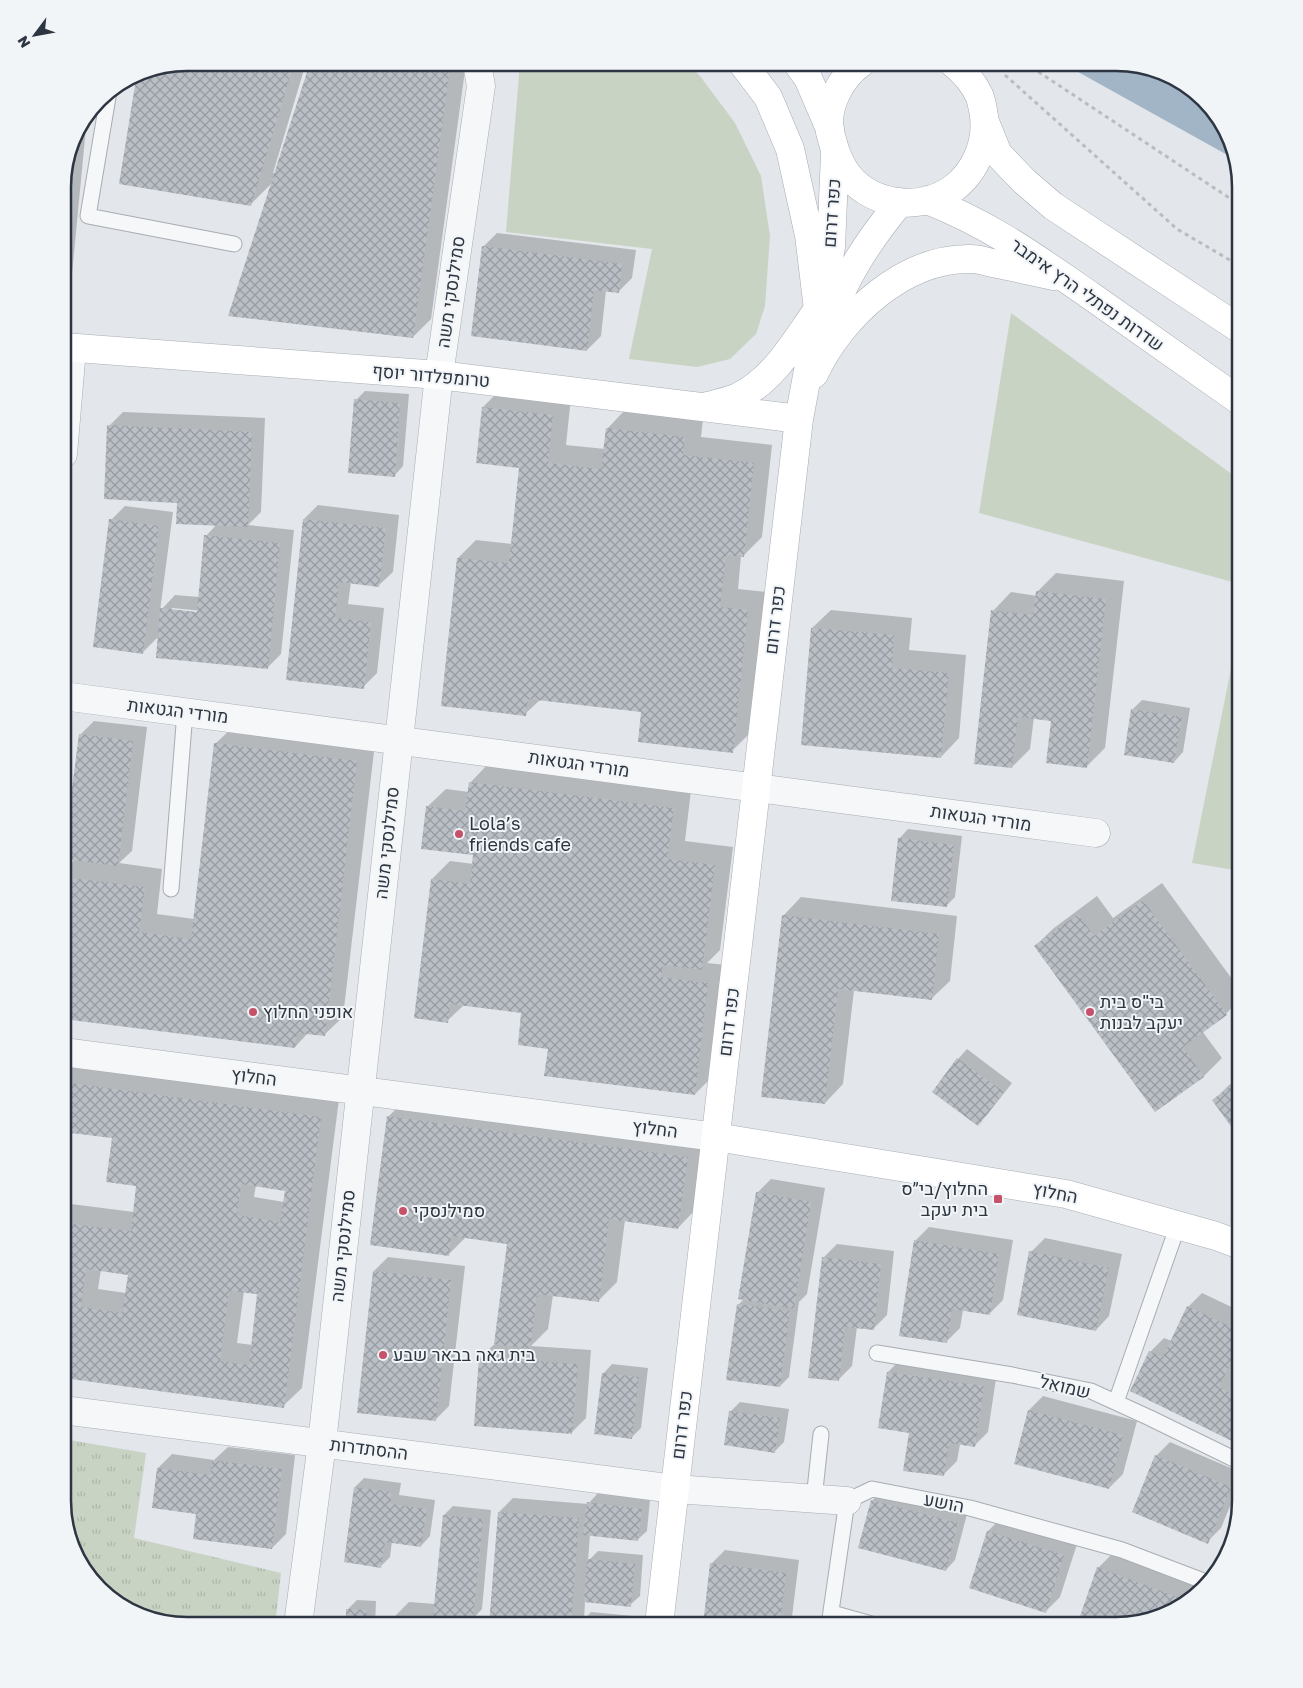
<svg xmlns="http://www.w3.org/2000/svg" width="1303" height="1688" viewBox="0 0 1303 1688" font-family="'Golos Text',Heebo,sans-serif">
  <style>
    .grass { fill: #c9d3c4 }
    .park { fill: url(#park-tufts) }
    .water { fill: #a1b5c7 }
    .shadow { fill: #0003; fill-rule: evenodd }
    .building { fill: url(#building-cross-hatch); fill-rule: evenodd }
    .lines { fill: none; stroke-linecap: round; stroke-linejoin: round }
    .lane-casing { stroke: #a8adb4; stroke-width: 17 }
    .street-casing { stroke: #a8adb4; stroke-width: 29 }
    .secondary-casing { stroke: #a8adb4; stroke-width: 29 }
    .path { stroke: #b9bdc1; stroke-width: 3; stroke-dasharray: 4 4; stroke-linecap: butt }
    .lane { stroke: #f5f7f8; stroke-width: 15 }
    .street { stroke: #f5f7f8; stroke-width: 28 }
    .secondary { stroke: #fff; stroke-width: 28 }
    .poi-dot { fill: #c55269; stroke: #f2f5f7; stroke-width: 2 }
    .labels { text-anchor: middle; stroke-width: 4; stroke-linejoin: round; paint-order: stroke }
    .street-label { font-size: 18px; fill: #2c3541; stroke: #f2f5f7 }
    .poi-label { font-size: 18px; fill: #2c3541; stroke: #f2f5f7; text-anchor: start }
    .rim { fill: none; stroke: #2c3541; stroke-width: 2.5 }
  </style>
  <defs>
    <pattern id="park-tufts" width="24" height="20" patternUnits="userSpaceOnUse" patternTransform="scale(1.25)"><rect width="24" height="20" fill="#c9d3c4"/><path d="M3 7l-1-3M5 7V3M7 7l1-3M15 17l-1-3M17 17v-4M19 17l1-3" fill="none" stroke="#adb6aa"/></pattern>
    <pattern id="building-cross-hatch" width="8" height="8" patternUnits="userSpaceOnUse" patternTransform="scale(1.25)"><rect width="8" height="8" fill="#babfc6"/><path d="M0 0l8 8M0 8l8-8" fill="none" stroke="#979ca2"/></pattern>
  </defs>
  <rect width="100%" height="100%" fill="#e3e6ea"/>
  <path class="grass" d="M520,63h167l13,13 35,47 26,53 9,60 -5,70 -9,28 -26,25 -33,8 -68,-8 23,-110 -146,-17z
    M1011,313l229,167v104l-261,-71z
    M1240,624v247l-48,-8z"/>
  <path class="park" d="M63,1439l83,14 -12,85 147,35 -6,52h-88l-62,-16 -42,-39 -20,-69z"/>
  <path class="water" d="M1062,63h62l54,16 42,39 11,39z"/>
  <path class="shadow" d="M187,63h119l-33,110h2l36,-110h155l-35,256 -18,18 -141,-154 -22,22 -129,-22 18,-110z
    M87,117l-15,157 -9,8v-103l12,-47z
    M497,233l139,17 -4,28 -14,14 -12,-2 -5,46 -14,14 -104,-103z
    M501,389l70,8 -5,48 39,4 2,-20 18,-19 78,9 -2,18 71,8 -10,92 -19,19h-2l-3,33 28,3 -16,141 -18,18 -90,-40 -101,-12 -16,15 -82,-9 15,-147 18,-18 36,4 9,-77 -38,-60z
    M365,391l44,3 -6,72 -9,10 -38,-76z
    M123,412l142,6 -4,94 -13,13 46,5 -13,124 -14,14 -108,-32 -17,17 -31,-133 14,-14 48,6 -13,99 15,-16 24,2 7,-61 11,-12 -39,-22 -69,-76zM172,608l31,3v3l-31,-3z
    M318,505l81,10 -6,57 -14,13 -28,-3 -3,22 36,4 -7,65 -14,14 -76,-8 17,-160z
    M1056,573l68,8 -19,167 -19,19 -34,-47 -18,-3 -4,32 -18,18 -19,-156 18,-19 26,4v-4z
    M831,610l81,8 -3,32 57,5 -7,83 -18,19 -129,-129z
    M1142,700l48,8 -7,44 -9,10 -42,-52z
    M94,721l53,6 -15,124 -13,12 43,6 -5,45 37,5 21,-175 19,-18 141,17 -32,274 -19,18 -16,-2 -13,14 -232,-29v-146l12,-13 5,-124z
    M488,764l203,26 -6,51 48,6 -13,103 -13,13 19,2 -13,111 -18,18 -146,-46 -26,-36 -59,-7 -17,16 -15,-142 18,-18 24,3 1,-10 -48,-47 19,-18 23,3 1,-9z
    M908,829l54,7 -7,61 -9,9 -47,-67z
    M1162,883l78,107v9l-14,15 -24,17 20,27 -18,18 -49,35 -120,-165 19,-18 43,-32 16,22z
    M801,897l156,19 -7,65 -19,18 -77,-9 -11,94 -18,19 -42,-187z
    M967,1049l45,34 -25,32 -9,9 -44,-33 24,-32z
    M63,1062l276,37 -37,289 -19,18 -220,-29zM72,1132l41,5 25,48 -4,27 -71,-9zM256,1185l30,5 -2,12 -30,-5zM101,1269l28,4 -3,20 -28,-4zM244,1291l15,2 -6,52 -16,-2z
    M1240,1077v60l-26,-37 14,-14z
    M406,1099l299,40 -9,70 -18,19 -53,-8 -8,62 -19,19 -45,-6 -5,34 -17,17 60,4 -5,68 -14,14 -92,-75 16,-14 13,-100 -43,-6 -18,18 -60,-138z
    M771,1179l54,9 -18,106 -8,8 -10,75 -9,9 -42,-81 6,-6 13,-106z
    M929,1227l84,13 -10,60 -14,14 -26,-4 -3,18 -14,14 -31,-101z
    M1045,1238l77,16 -13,62 -13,14 -65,-78z
    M837,1244l57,7 -7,64 -14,14 -16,-2 -5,39 -14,14 -15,-122z
    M388,1257l77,9 -16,140 -14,14 -61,-149z
    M1202,1293l38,18v46l-7,16 7,4v66l-109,-53 19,-38 14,-14 8,3 16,-34z
    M902,1358l95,14 -9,60 -14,14 -14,-2 -3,17 -14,14 -33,-43 -30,-5 8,-55z
    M612,1364l36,4 -7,60 -10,10 -28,-64z
    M1043,1396l94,25 -14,53 -14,14 -80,-78z
    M740,1402l49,7 -5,33 -9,9 -49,-7 5,-33z
    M1170,1442l70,30v10l-19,46 -14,14 -51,-86z
    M228,1447l67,8 -9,79 -14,14 -75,-36 -39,-44 14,-14 42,6z
    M364,1478l37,5 -2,12 36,5 -5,36 -9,10 -29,-5 -2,16 -9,9 -26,-79z
    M881,1491l86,23 -12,46 -9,10 -74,-69z
    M598,1493l52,7 -3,31 -10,9 -47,-6 -2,27 10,-10 45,4 -3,41 -10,9 -45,-4 -1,19 7,-8 42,4 -1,9h-141l8,-113 14,-14 75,6z
    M453,1506l38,4 -9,99 -9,10 -6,-1v7h-77l1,-5 18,-18 27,2 8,-89z
    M1002,1517l76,24 -18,56 -14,14 -75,-24 17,-56z
    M725,1550l74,10 -8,65h-87l7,-61z
    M1112,1554l89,33 -16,18 -69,20h-25l-12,-4 19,-53z
    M357,1600l19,1 -1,24h-28v-15z"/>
  <path class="building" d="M187,63h107l-43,143 -132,-22 18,-111z
    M310,63h132l8,5 -37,270 -185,-22z
    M482,246l140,18 -3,29 -25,-3 -7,61 -116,-15z
    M354,399l46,4 -5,74 -47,-4z
    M482,407l71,8 -5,48 53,6 5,-41 79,9 -2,18 71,8 -10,94 -18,-2 -6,52 28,3 -15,143 -95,-11 3,-30 -113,-13 -2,17 -85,-10 16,-148 52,5 10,-95 -43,-5z
    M107,425l145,7 -4,95 -72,-3 1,-21 -73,-4z
    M109,519l50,7 -16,128 -50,-7z
    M303,519l83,9 -7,59 -40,-5 -4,36 36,4 -7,67 -78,-9z
    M204,535l76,8 -12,126 -112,-11 4,-50 37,4z
    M1036,591l70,8 -19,169 -41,-5 5,-42 -33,-4 -6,51 -38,-4 17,-154 42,5z
    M811,628l83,7 -2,33 57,5 -8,85 -140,-13z
    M1131,709l51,8 -8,46 -50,-8z
    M79,734l54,7 -15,125 -55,-7z
    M214,743l143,18 -32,275 -28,-3 -2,15 -232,-29v-142l82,10 -6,45 52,7z
    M469,782l205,26 -7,51 48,6 -13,105 -39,-5 -2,12 47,6 -13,112 -151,-19 4,-27 -30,-4 3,-32 -71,-9 -2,19 -34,-5 17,-139 39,5 3,-29 -52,-6 5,-43 39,5z
    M898,838l56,7 -7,62 -56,-6z
    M1143,900l84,115 -44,32 21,30 -49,35 -121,-166 44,-32 16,22z
    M782,915l157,19 -7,66 -94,-11 -13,115 -64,-7z
    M957,1058l47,34 -26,34 -46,-34z
    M1240,1079v60l-28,-39z
    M63,1082l258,35 -37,291 -221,-30v-155l68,8 5,-45 -30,-4 6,-44 -49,-6zM241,1184l44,7 -5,31 -43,-7zM86,1269l42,6 -6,38 -41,-6zM229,1291l28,3 -8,71 -29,-4z
    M387,1116l301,41 -10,72 -69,-10 -10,83 -62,-8 -7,55 -36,-5 13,-100 -56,-8 -2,20 -79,-11z
    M756,1192l55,10 -17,107 -56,-10z
    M914,1240l85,14 -9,61 -38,-6 -5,34 -48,-7z
    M1029,1251l80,17 -13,63 -79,-16z
    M822,1257l59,7 -7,66 -29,-3 -6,54 -31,-3z
    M373,1271l78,9 -15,141 -79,-8z
    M737,1304l53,7 -10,76 -54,-7z
    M1187,1306l53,25v13l-21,43 21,10v48l-110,-54 19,-40 14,6z
    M479,1357l99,7 -6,70 -98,-8z
    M887,1372l97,14 -9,61 -26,-4 -5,33 -41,-5 6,-38 -31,-5z
    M602,1373l37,4 -7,62 -38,-5z
    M1028,1410l95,25 -14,54 -95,-25z
    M729,1411l51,7 -5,35 -51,-8z
    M1155,1455l76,32 -23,57 -76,-32z
    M212,1460l70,9 -10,80 -79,-10 3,-25 -44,-6 5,-40 53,7z
    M354,1487l38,5 -2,12 37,5 -6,38 -36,-5 -4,26 -37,-6z
    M871,1500l87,23 -12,48 -88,-23z
    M587,1502l55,7 -4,32 -55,-6z
    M498,1512l81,6 -8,107h-82z
    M443,1515l40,4 -10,101 -40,-4z
    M987,1531l77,24 -18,58 -77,-25z
    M587,1559l48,5 -4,43 -47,-5z
    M710,1563l76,10 -6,52h-77z
    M1097,1567l91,34 -3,4 -69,20h-29l-9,-3z
    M346,1609l21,1v15h-21z
    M389,1619l61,5v1h-61z
    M581,1621l36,3v1h-37z"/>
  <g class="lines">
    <defs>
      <path id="lane" d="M109,91l-21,125 146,28
        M171,889l14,-177
        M877,1353l135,22 79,16 59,27 90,44
        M1116,1402l62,-177
        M814,1499l7,-65
        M832,1613l43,12
        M829,1625l18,-124 25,-12 98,19 152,42 84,32"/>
      <path id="street" d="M63,454l9,-105
        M63,696l1033,137
        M63,1052l653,85
        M63,1410l612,79 172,12
        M298,1625l24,-182 117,-1068 42,-289 -4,-23"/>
      <path id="secondary" d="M797,63l11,15 22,51
        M861,63c-20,14 -36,44 -31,69 4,15 7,27 15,39 23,34 73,41 106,19 26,-18 38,-51 32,-80 -1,-5 -2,-11 -4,-15 -6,-13 -15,-23 -26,-32
        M985,122l13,32 26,27 29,25 187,123
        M927,200c64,25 109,58 164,96 50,35 100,70 149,105
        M828,325c15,-47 41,-85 72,-123
        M63,347l376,28 360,44
        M814,374c27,-58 90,-117 158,-115 8,0 18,4 26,5 19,4 37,8 56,12
        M708,406c10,-3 21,-5 30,-9 36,-17 58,-57 80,-88l-9,-74 -19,-86 -22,-52 -26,-34
        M716,1137l350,57 150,42 24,9
        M659,1625l140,-1206 32,-172 4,-93"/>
    </defs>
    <use href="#lane" class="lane-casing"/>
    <use href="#street" class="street-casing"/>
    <use href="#secondary" class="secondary-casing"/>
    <path class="path" d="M1025,63l215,142
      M1005,75l172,154 63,37"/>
    <use href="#lane" class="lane"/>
    <use href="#street" class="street"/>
    <use href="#secondary" class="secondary"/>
  </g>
  <g class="poi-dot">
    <circle cx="459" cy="834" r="5"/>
    <circle cx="253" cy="1012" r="5"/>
    <circle cx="1090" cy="1012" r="5"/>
    <rect x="993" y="1194" width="10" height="10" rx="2.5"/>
    <circle cx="403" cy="1211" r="5"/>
    <circle cx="383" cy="1355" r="5"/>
  </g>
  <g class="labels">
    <g class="street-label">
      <text transform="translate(832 213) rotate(-86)" y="6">כפר דרום</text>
      <text transform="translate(451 292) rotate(-82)" y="6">סמילנסקי משה</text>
      <text transform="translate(1087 295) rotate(35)" y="6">שדרות נפתלי הרץ אימבר</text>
      <text transform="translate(431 376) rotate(5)" y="6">טרומפלדור יוסף</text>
      <text transform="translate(775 620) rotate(-83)" y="6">כפר דרום</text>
      <text transform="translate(178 711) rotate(7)" y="6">מורדי הגטאות</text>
      <text transform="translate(579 764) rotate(8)" y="6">מורדי הגטאות</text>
      <text transform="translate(981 818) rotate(8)" y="6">מורדי הגטאות</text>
      <text transform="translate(387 843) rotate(-84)" y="6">סמילנסקי משה</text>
      <text transform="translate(729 1022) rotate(-83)" y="6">כפר דרום</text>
      <text transform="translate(254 1077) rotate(7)" y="6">החלוץ</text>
      <text transform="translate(655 1129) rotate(7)" y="6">החלוץ</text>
      <text transform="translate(1055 1193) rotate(11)" y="6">החלוץ</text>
      <text transform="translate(343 1246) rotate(-84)" y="6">סמילנסקי משה</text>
      <text transform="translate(1065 1387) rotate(13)" y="6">שמואל</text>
      <text transform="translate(682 1425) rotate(-83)" y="6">כפר דרום</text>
      <text transform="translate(369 1449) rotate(7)" y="6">ההסתדרות</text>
      <text transform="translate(944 1503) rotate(11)" y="6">הושע</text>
    </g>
    <g class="poi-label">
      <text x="469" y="830">Lola’s<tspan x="469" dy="21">friends cafe</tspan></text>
      <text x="1100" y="1008">בי"ס בית<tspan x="1100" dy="21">יעקב לבנות</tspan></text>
      <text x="263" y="1018">אופני החלוץ</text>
      <text x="988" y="1195" text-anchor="end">החלוץ/בי״ס<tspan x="988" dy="21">בית יעקב</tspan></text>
      <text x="413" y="1217">סמילנסקי</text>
      <text x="393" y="1361">בית גאה בבאר שבע</text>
    </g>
  </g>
  <path d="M0 0H1303V1688H0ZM187 71H1116A116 116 0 0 1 1232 187V1501A116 116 0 0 1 1116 1617H187A116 116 0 0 1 71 1501V187A116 116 0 0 1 187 71Z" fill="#f2f5f7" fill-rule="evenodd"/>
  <path class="rim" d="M187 71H1116A116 116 0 0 1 1232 187V1501A116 116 0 0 1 1116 1617H187A116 116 0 0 1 71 1501V187A116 116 0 0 1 187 71Z"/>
  <g transform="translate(35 35) rotate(238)" stroke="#f2f5f7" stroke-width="4" paint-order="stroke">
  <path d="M0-4L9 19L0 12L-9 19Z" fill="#2c3541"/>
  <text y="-8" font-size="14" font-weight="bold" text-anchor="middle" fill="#2c3541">N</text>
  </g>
</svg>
